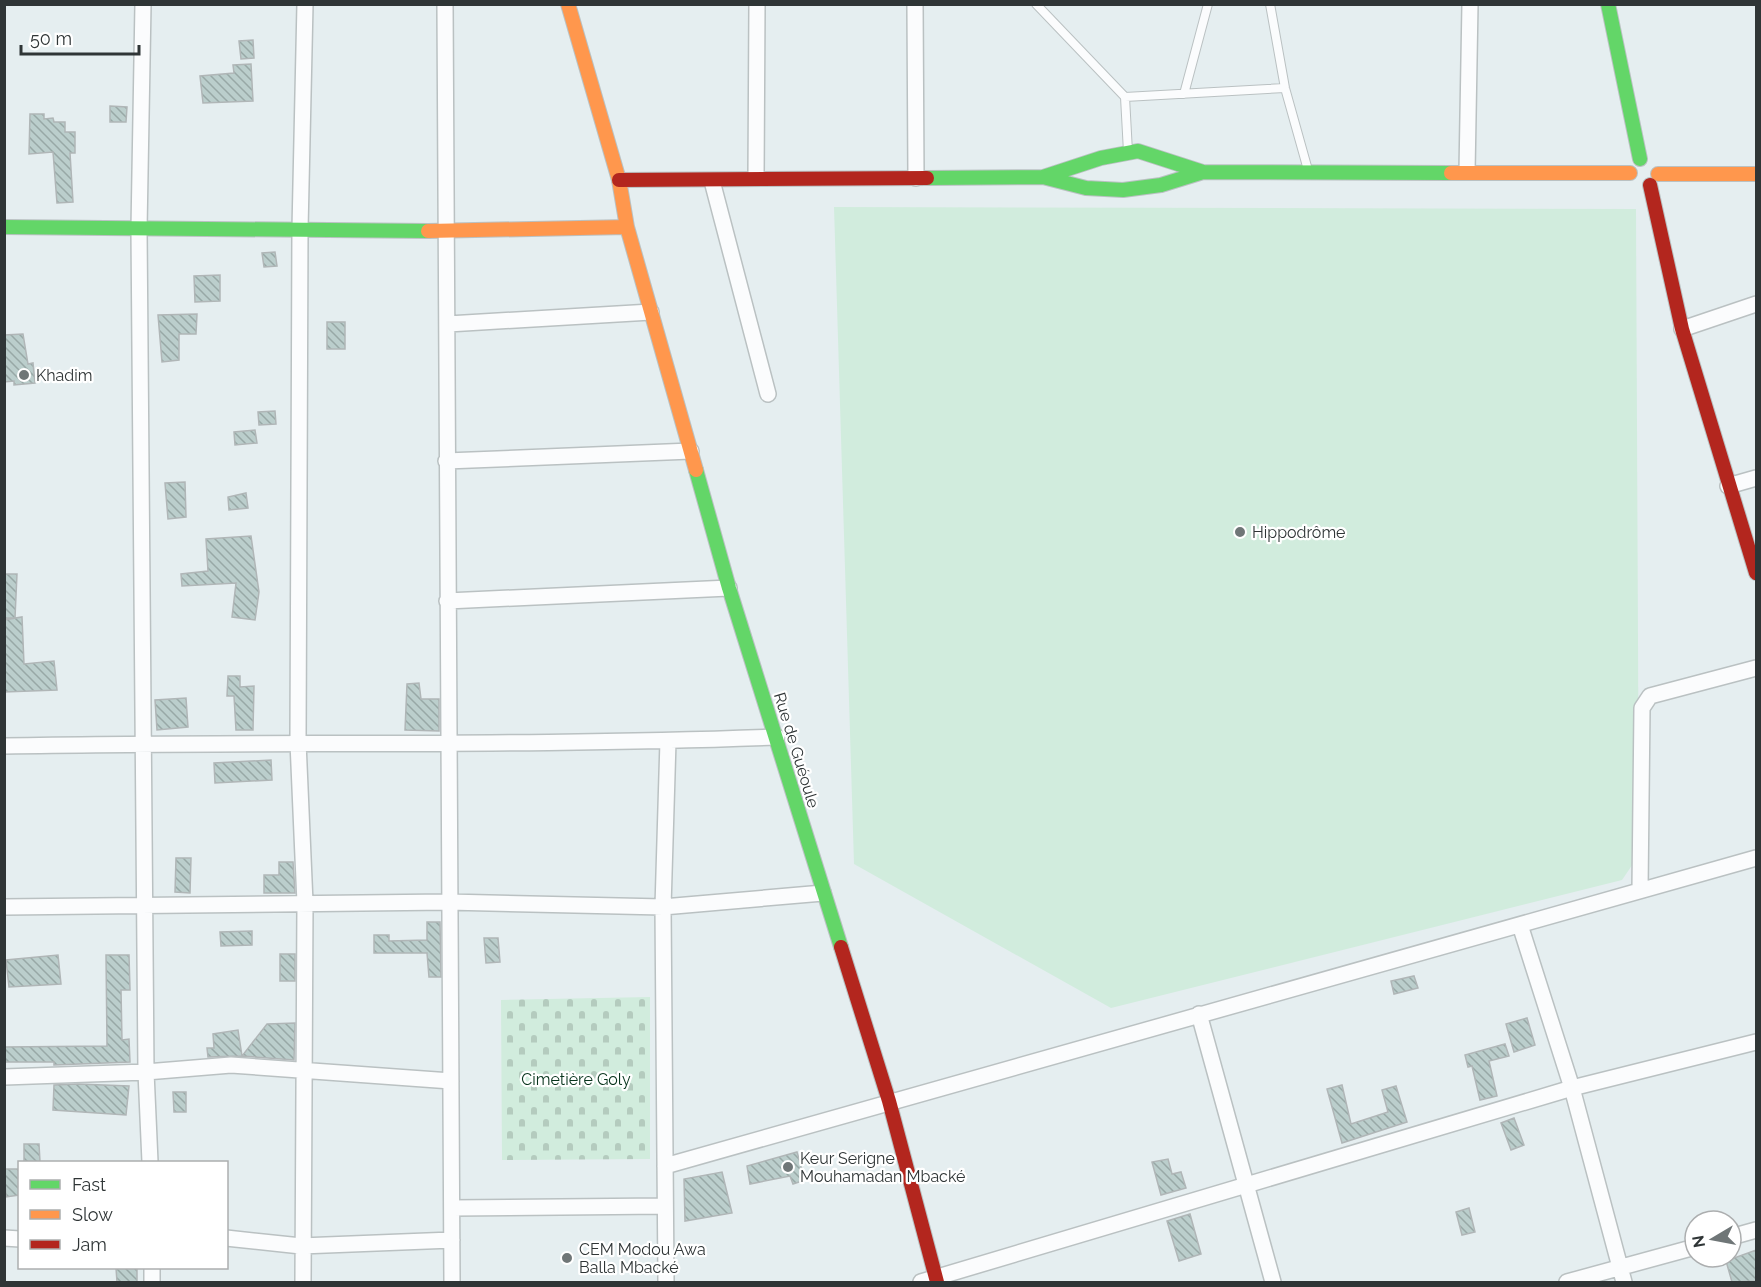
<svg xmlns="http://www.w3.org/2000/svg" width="1761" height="1287" viewBox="0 0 1761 1287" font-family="Raleway,sans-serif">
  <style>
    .cemetery { fill: url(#cemetery-stones) }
    .garden { fill: #d1ecdd }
    .building { fill: url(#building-back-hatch); stroke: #b0b6b7; stroke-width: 1.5 }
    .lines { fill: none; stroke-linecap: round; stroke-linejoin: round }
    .lane-casing { stroke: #bac1c2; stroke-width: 10 }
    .street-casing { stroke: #bac1c2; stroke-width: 18 }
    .fast-casing { stroke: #bac1c2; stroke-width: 16 }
    .slow-casing { stroke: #bac1c2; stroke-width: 16 }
    .jam-casing { stroke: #bac1c2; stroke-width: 16 }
    .lane { stroke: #fbfcfd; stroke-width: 8 }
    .street { stroke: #fbfcfd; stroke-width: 15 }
    .fast { stroke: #63d668; stroke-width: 14 }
    .slow { stroke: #ff974d; stroke-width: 14 }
    .jam { stroke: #b3261e; stroke-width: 14 }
    .poi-dot { fill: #6f7677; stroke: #fff; stroke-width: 2 }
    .labels { text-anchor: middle; stroke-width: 4.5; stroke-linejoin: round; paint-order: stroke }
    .poi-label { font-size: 16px; fill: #2f3536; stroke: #fff; text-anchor: start }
    .street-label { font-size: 16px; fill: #2f3536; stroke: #fff }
    .park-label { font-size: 16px; fill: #07341c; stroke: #fff }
  </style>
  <defs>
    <pattern id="cemetery-stones" width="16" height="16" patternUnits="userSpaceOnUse" patternTransform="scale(1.5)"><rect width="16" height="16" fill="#d1ecdd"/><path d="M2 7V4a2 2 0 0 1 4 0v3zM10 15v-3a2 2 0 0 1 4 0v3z" fill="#b4cbbe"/></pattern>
    <pattern id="building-back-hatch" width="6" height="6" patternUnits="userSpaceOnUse" patternTransform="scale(1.5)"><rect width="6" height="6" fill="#bbcecc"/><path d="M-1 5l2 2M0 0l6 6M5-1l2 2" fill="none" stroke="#98a8a6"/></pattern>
  </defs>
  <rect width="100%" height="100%" fill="#e5eef0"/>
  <path class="cemetery" d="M650,997v162l-148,1 -1,-160z"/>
  <path class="garden" d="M834,207l802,2 3,646 -17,25 -511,128 -257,-144z"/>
  <path class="building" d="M253,40l1,18 -13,1 -2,-18z
    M251,64l2,37 -50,2 -3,-27 34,-3 -1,-8z
    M110,106l17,1 -1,15h-16z
    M30,114h14v5l9,-1 1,4h11v10h10v21h-5l3,49 -16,1 -4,-51 -24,2z
    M275,252l2,14 -13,1 -2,-14z
    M220,275v26l-25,1 -1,-26z
    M197,314l-1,20h-17v26l-17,2 -4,-47z
    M327,322h18v27h-18z
    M23,334l5,30 5,-1 2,20 -21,2v-4l-10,1v-47z
    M275,411l1,13 -17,1 -1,-13z
    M255,430l2,13 -22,2 -1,-13z
    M185,482l1,35 -18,2 -3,-36z
    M246,493l2,15 -19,2 -1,-13z
    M251,536l8,56 -4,28 -23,-3 4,-34 -54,3 -1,-12 27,-3 -2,-32z
    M4,574h13l-2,44h-11z
    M22,617l2,47 30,-3 3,29 -53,2v-72z
    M228,676h12v11l14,-1 -1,44h-17l-2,-34h-7z
    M419,683l2,16h18v32l-34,-1 2,-46z
    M186,698l2,29 -31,3 -2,-30z
    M271,760l1,20 -57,3 -1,-20z
    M176,858h15l-1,35 -15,-1z
    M279,862h14l2,31h-31v-18h15z
    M427,922h13l1,55h-12l-2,-24h-53v-18h15v6l38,-1z
    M252,931v14l-31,1 -1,-14z
    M484,938h14l2,24 -14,1z
    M280,954h15v27h-15z
    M58,955l3,29 -52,3 -3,-27z
    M106,955h23l1,35h-9l1,50 7,-1 1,23 -76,3v-3h-50v-15l103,-1z
    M1414,976l4,12 -24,6 -3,-13z
    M1527,1018l8,27 -21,7 -8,-28z
    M295,1023l-1,37 -52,-4 25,-32z
    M238,1030l4,26 -34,1 -1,-9h7l-1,-14z
    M1505,1044l4,12 -20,5 8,35 -17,4 -8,-34 -4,1 -3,-12z
    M78,1084l51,2 -3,29 -73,-5 1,-25z
    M1342,1085l9,39 37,-12 -6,-22 14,-4 11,36 -65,21 -15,-54z
    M173,1092h13v20h-12z
    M1514,1118l10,27 -13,5 -10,-27z
    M24,1144h15l1,18h-16z
    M797,1152l8,28 -12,4 -3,-8 -40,8 -3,-18z
    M1168,1159l4,15 9,-2 5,16 -25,7 -9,-33z
    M4,1169h15v26l-13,2z
    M722,1172l10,41 -47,8 -1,-42z
    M1469,1208l6,24 -13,3 -6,-23z
    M1190,1214l11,40 -22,7 -12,-40z
    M1756,1250v31l-24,1 -6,-21z
    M116,1268h21v14h-20z"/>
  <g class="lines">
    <defs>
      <path id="lane" d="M1036,4l89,93 3,55
        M1270,4l15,84 23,82
        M1184,94l24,-90
        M1125,97l160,-9"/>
      <path id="street" d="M143,4l-4,225 7,843 4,90
        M445,4l7,1278
        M915,4l1,174
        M1467,172l3,-168
        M756,178l1,-174
        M712,181l56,213
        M448,324l203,-12
        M1682,329l74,-25
        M446,461l245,-10
        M1728,486l28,-8
        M447,601l282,-13
        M4,746c258,-5 516,1 773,-9
        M1640,890l2,-182 8,-12 106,-28
        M4,907l444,-5 215,5 160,-14
        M1520,925l52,163 52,194
        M1199,1014l74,268
        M4,1077l142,-5 85,-7 220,16
        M665,1166l1091,-308
        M452,1208l213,-2
        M1731,1237l25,-7
        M4,1238l16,1
        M226,1238l75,8 151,-6
        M152,1282v-14
        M303,1282l2,-379 -7,-161 2,-513 5,-225
        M666,1282l-3,-375 5,-166
        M921,1282l651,-194 184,-46
        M1567,1282l128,-35"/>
      <path id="fast" d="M1608,4l32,155
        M1043,177l58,-19 37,-7 65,21 248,1
        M927,178l116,-1 43,11 37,2 38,-5 42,-13
        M4,227l424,4
        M696,470l33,118 112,359"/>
      <path id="slow" d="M568,4l51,176 8,47 69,243
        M1451,173h179
        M1658,174h98
        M428,231l199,-4"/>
      <path id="jam" d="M619,180l308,-2
        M1650,185l32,144 74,244
        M841,947l48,154 48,181"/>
    </defs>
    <use href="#lane" class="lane-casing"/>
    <use href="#street" class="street-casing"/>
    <use href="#fast" class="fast-casing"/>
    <use href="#slow" class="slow-casing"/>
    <use href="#jam" class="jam-casing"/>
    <use href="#lane" class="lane"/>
    <use href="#street" class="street"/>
    <use href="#fast" class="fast"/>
    <use href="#slow" class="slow"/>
    <use href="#jam" class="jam"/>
  </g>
  <g class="poi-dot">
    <circle cx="24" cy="375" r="6"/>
    <circle cx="1240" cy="532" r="6"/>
    <circle cx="788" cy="1167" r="6"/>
    <circle cx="567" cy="1258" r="6"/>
  </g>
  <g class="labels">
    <g class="poi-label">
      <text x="36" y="381">Khadim</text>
      <text x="1252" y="538">Hippodrôme</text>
      <text x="800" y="1164">Keur Serigne<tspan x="800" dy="18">Mouhamadan Mbacké</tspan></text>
      <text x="579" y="1255">CEM Modou Awa<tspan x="579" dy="18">Balla Mbacké</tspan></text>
    </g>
    <g class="street-label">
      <text transform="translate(797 750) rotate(73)" y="6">Rue de Guéoule</text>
    </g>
    <g class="park-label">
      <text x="576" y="1085">Cimetière Goly</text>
    </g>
  </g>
  <rect width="1761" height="1287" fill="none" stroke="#2f3536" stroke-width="12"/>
  <rect x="18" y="1161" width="210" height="108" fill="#ffffff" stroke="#acaeaf" stroke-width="1.5"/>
  <rect x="30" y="1180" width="30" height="9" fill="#63d668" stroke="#acaeaf" stroke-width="1.5"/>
  <text x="72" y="1191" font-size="18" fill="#2f3536">Fast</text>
  <rect x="30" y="1210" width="30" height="9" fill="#ff974d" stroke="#acaeaf" stroke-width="1.5"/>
  <text x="72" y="1221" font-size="18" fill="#2f3536">Slow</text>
  <rect x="30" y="1240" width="30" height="9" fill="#b3261e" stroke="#acaeaf" stroke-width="1.5"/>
  <text x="72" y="1251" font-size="18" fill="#2f3536">Jam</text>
  <g transform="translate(1713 1239) rotate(260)"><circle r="28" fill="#ffffff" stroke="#acaeaf" stroke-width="1.5"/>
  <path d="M0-4.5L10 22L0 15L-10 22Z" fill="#6f7677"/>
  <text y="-9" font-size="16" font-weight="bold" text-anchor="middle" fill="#2f3536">N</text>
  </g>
  <path d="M21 45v9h118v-9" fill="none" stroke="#2f3536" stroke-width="3"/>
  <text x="30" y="45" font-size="18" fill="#2f3536" stroke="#ffffff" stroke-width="4.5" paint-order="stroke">50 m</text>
</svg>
